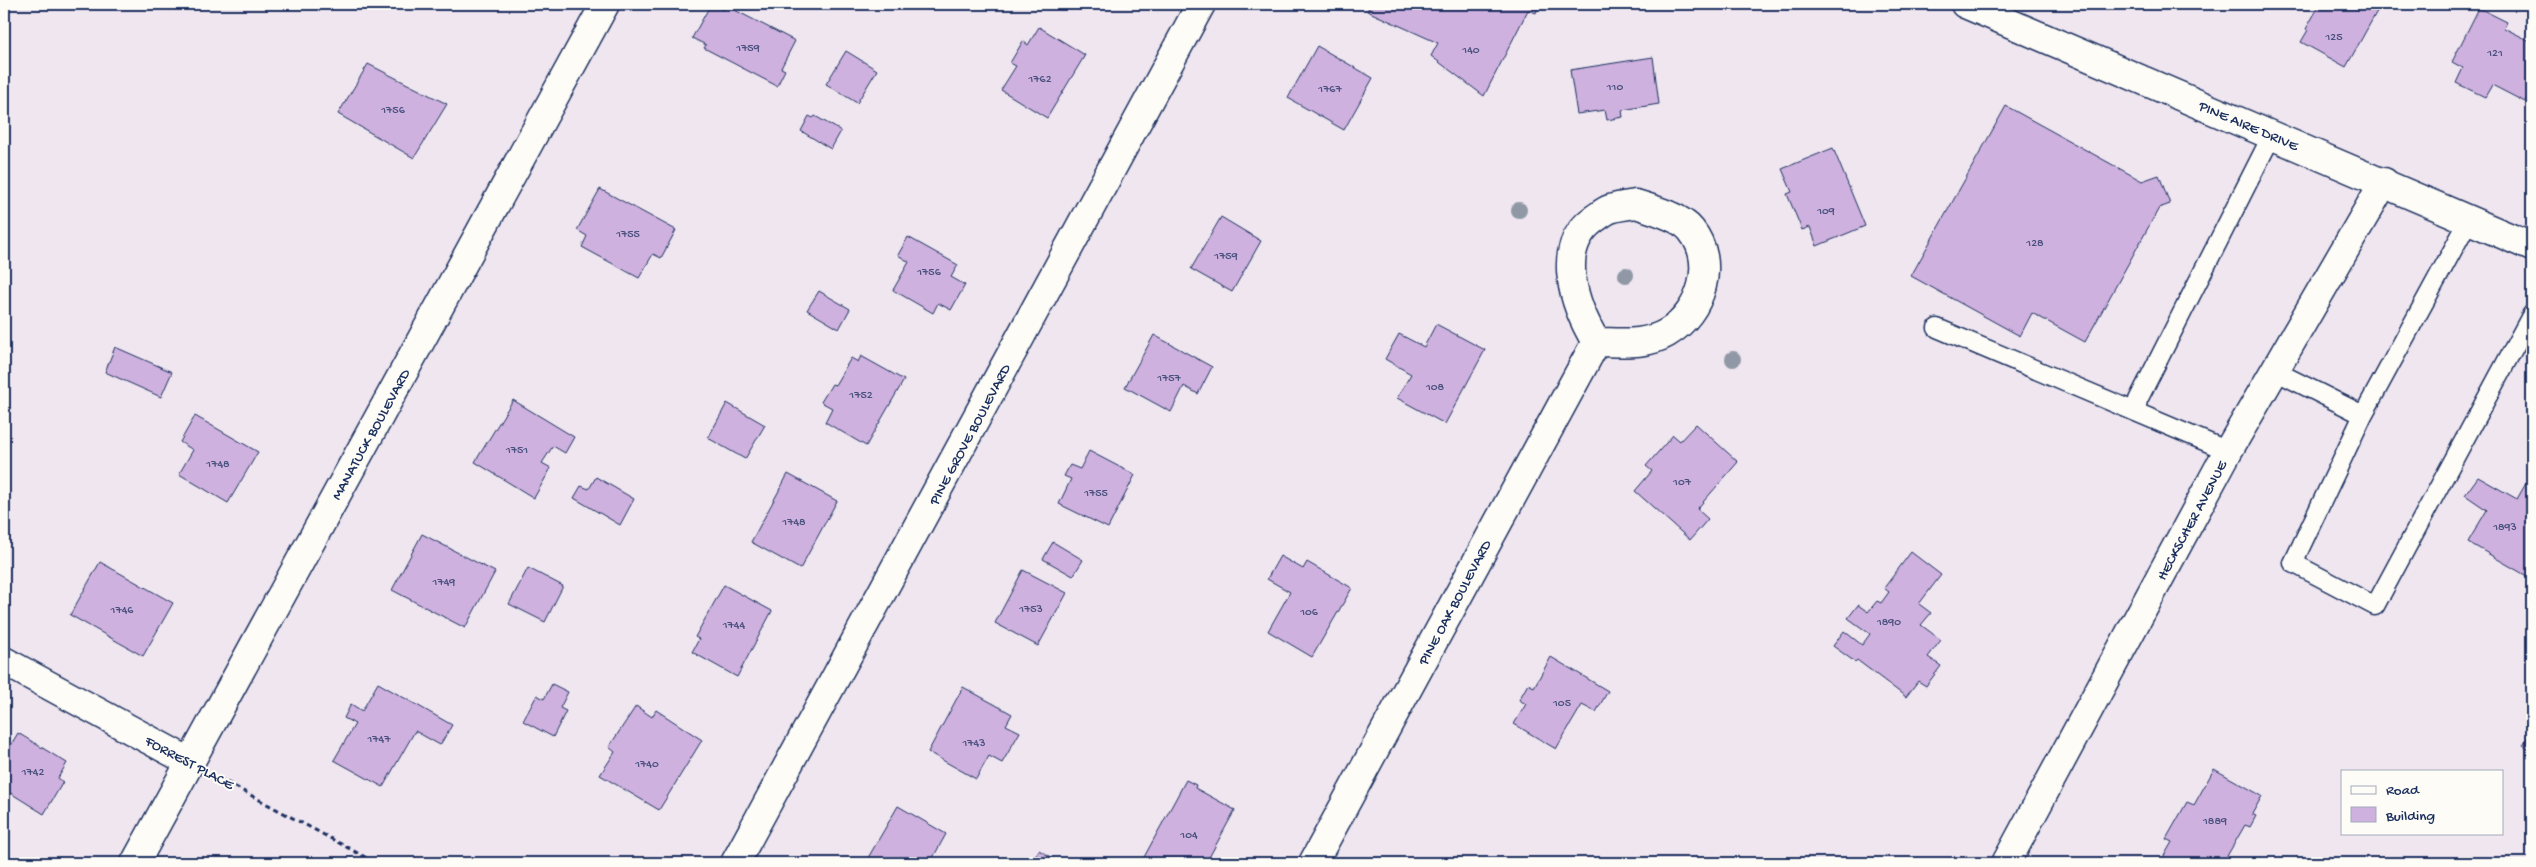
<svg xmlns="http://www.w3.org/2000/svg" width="2536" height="867" viewBox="0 0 2536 867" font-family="'Gochi Hand',sans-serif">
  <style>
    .building { fill: #ceb1de; stroke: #1b2f5e }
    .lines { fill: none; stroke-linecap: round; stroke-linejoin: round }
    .lane-casing { stroke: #1b2f5e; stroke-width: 21 }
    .street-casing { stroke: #1b2f5e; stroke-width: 31 }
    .secondary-casing { stroke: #1b2f5e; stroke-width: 31 }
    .path { stroke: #1b2f5e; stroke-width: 3; stroke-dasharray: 5 4; stroke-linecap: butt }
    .lane { stroke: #fdfcf7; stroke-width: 18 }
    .street { stroke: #fdfcf7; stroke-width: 28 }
    .secondary { stroke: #fdfcf7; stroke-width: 28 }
    .tree { fill: #9098a6 }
    .labels { text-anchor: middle; stroke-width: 4; stroke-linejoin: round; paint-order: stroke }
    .number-label { font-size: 12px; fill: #48507e }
    .street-label { font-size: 15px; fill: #1b2f5e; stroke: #fdfcf7 }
  </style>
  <rect width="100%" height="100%" fill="#efe6f0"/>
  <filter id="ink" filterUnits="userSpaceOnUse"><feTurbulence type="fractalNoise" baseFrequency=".02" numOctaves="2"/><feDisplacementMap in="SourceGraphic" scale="10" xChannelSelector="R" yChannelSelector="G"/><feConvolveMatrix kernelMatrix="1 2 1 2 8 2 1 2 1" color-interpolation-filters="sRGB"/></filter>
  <g filter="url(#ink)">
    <path class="building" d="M711,4l12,6 2,-5 70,36 -14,27 4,2 -8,16 -73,-38 2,-3 -14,-7z
      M1371,4h168l-3,9 -8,-3 -44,86 -53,-40 7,-13 -71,-32z
      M2320,4h61l-35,63 -45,-25 7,-12 -2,-1z
      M2479,8l28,14 -3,6 28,14v45l-7,15 -33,-17 -7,12 -29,-14 7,-15 -11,-6z
      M1039,27l46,28 -38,63 -46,-28 15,-24 -6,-3 13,-22 5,4z
      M1317,46l56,32 -29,52 -56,-32z
      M846,51l31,19 -20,33 -31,-19z
      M1653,57l6,47 -37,6 1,7 -16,3 -2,-10 -28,4 -7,-44z
      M368,64l79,40 -33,54 -76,-44z
      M2006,106l136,75 17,-6 11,29 -11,4 -74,134 -53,-29 -12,23 -109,-60z
      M809,116l4,2 2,-2 26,15 -10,18 -30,-18z
      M1833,148l32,78 -48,20 -7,-19 -8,3 -15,-36 5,-2 -10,-23z
      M600,189l76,41 -15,28 -8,-4 -14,24 -57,-31 5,-11 -10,-6z
      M1221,217l40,24 -29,51 -41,-23z
      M908,237l50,28 -7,12 14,8 -14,25 -13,-7 -5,10 -40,-23 16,-28 -11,-7z
      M819,291l31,18 -11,20 -32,-19z
      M1436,324l49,26 -40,74 -48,-26 14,-24 -26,-15 14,-25 25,13z
      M1154,335l58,32 -14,27 -14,-8 -13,26 -46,-25z
      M115,347l57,25 -11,25 -56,-25z
      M861,356l43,24 -38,66 -41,-24 7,-14 -11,-6 11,-18 3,1 16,-27 7,4z
      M513,400l61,37 -9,16 -12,-7 -11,17 9,5 -17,30 -59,-36z
      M727,403l38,22 -20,34 -37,-21z
      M195,416l63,36 -30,51 -49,-29 14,-24 -13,-8z
      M1696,424l42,38 -41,47 11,10 -18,21 -55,-49 17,-20 -6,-5 27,-31 7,6z
      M1089,451l46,24 -27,53 -49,-24 12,-25 -7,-3 6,-11 10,4z
      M2532,473v106l-64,-37 19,-32 -22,-15 13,-18 39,22z
      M788,474l49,27 -37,68 -49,-27z
      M596,477l38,22 -14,26 -46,-27 7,-12 8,3z
      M422,534l73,38 -30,56 -73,-38z
      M1053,542l30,18 -10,16 -30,-17z
      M1911,552l30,23 -22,29 12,9 -10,12 20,15 -13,17 13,9 -15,20 -8,-5 -12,16 -49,-37 -2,2 -22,-16 11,-15 18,14 8,-11 -22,-16 10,-13 10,7 9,-11 4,2 8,-11 -5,-4z
      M1280,556l23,13 4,-7 45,26 -40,69 -44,-26 22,-39 -23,-13z
      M100,562l73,41 -30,53 -73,-41z
      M528,568l35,18 -18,36 -36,-18z
      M1023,570l44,23 -29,53 -43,-23z
      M724,585l48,26 -35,66 -45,-25 7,-13 -4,-2z
      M1551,657l57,34 -12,21 -14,-7 -26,44 -42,-25 12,-20 -7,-4 9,-16 6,3z
      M378,683l74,42 -12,20 -25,-14 -32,56 -49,-27 21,-36 -11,-6 7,-14 11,7z
      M552,684l16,8 -8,16 6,3 -13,26 -30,-16 14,-26 7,4z
      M963,687l49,27 -6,11 14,7 -18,31 -13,-7 -13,23 -48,-27z
      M636,706l16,11 4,-7 46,30 -43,70 -59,-35 15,-23 -6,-5z
      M2532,729v21l-9,-5z
      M18,733l49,30 -9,15 5,4 -19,32 -40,-25v-33z
      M2214,769l48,27 -10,18 4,2 -6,11 -5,-2 -22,38h-63l12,-21 -6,-3 21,-37 7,3z
      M1186,780l10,5 -1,3 40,22 -29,53h-55l-8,-4z
      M898,806l48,28 -16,29h-65z
      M1039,850l21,13h-29z
      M4,853l17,10h-17z"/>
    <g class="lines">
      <defs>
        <path id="lane" d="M1937,328l291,123
          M2275,371l88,44 106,-195
          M2136,411l2,-11 134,-265
          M2363,415l-70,148 82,43 157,-292"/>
        <path id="street" d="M1636,204c16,5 45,13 55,26 26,32 11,83 -24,103 -22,13 -48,9 -71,9 -21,-35 -43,-94 -2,-123 5,-3 10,-8 16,-10 8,-3 18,-4 26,-5z
          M4,661l186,101
          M735,863l466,-859
          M1313,863l283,-521
          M2006,863l222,-412 156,-269"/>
        <path id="secondary" d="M1965,4l567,243
          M135,863l470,-859"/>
      </defs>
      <use href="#lane" class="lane-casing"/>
      <use href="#street" class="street-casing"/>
      <use href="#secondary" class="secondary-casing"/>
      <path class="path" d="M219,778l157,85"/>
      <use href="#lane" class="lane"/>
      <use href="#street" class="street"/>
      <use href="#secondary" class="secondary"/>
    </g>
    <g class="tree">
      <circle cx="1519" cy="210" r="8"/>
      <circle cx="1626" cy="275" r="8"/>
      <circle cx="1733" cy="359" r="8"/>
    </g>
  </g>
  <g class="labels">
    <g class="number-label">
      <text x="2334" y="40">125</text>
      <text x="748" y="51">1759</text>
      <text x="1471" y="53">140</text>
      <text x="2495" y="56">121</text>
      <text x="1040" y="82">1762</text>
      <text x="1615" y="90">110</text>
      <text x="1330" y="92">1767</text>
      <text x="393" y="113">1756</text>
      <text x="1826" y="214">109</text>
      <text x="628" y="237">1755</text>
      <text x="2035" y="246">128</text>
      <text x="1226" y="259">1759</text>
      <text x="929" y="275">1756</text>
      <text x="1169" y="381">1757</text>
      <text x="1435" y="390">108</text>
      <text x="861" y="398">1752</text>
      <text x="517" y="453">1751</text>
      <text x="218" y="467">1748</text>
      <text x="1682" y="485">107</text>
      <text x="1096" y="496">1755</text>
      <text x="794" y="525">1748</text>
      <text x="2505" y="530">1893</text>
      <text x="444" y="585">1749</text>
      <text x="1031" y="612">1753</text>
      <text x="122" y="613">1746</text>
      <text x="1309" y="615">106</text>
      <text x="1889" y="625">1890</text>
      <text x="734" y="628">1744</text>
      <text x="1562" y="706">105</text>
      <text x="379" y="742">1747</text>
      <text x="974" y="746">1743</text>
      <text x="647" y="767">1740</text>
      <text x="33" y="775">1742</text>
      <text x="2215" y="824">1889</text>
      <text x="1189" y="838">104</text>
    </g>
    <g class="street-label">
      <text transform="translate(2249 125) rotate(23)" y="5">PINE AIRE DRIVE</text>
      <text transform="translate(370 434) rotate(-61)" y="5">MANATUCK BOULEVARD</text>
      <text transform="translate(969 434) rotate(-62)" y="5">PINE GROVE BOULEVARD</text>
      <text transform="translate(2191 520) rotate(-62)" y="5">HECKSCHER AVENUE</text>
      <text transform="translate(1454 602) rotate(-62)" y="5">PINE OAK BOULEVARD</text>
      <text transform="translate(190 762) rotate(28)" y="5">FORREST PLACE</text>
    </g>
  </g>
  <rect width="2536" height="867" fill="none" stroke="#fdfcf7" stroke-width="20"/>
  <rect x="10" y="10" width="2516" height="847" fill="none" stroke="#1b2f5e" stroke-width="2" filter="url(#ink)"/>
  <rect x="2341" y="770" width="162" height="65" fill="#fdfcf7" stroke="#a3aaba"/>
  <rect x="2351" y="786" width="25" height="8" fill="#fdfcf7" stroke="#a3aaba"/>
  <text x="2386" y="794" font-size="15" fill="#1b2f5e">Road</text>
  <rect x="2351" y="807" width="25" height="15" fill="#ceb1de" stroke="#a3aaba"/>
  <text x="2386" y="820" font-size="15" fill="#1b2f5e">Building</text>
</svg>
